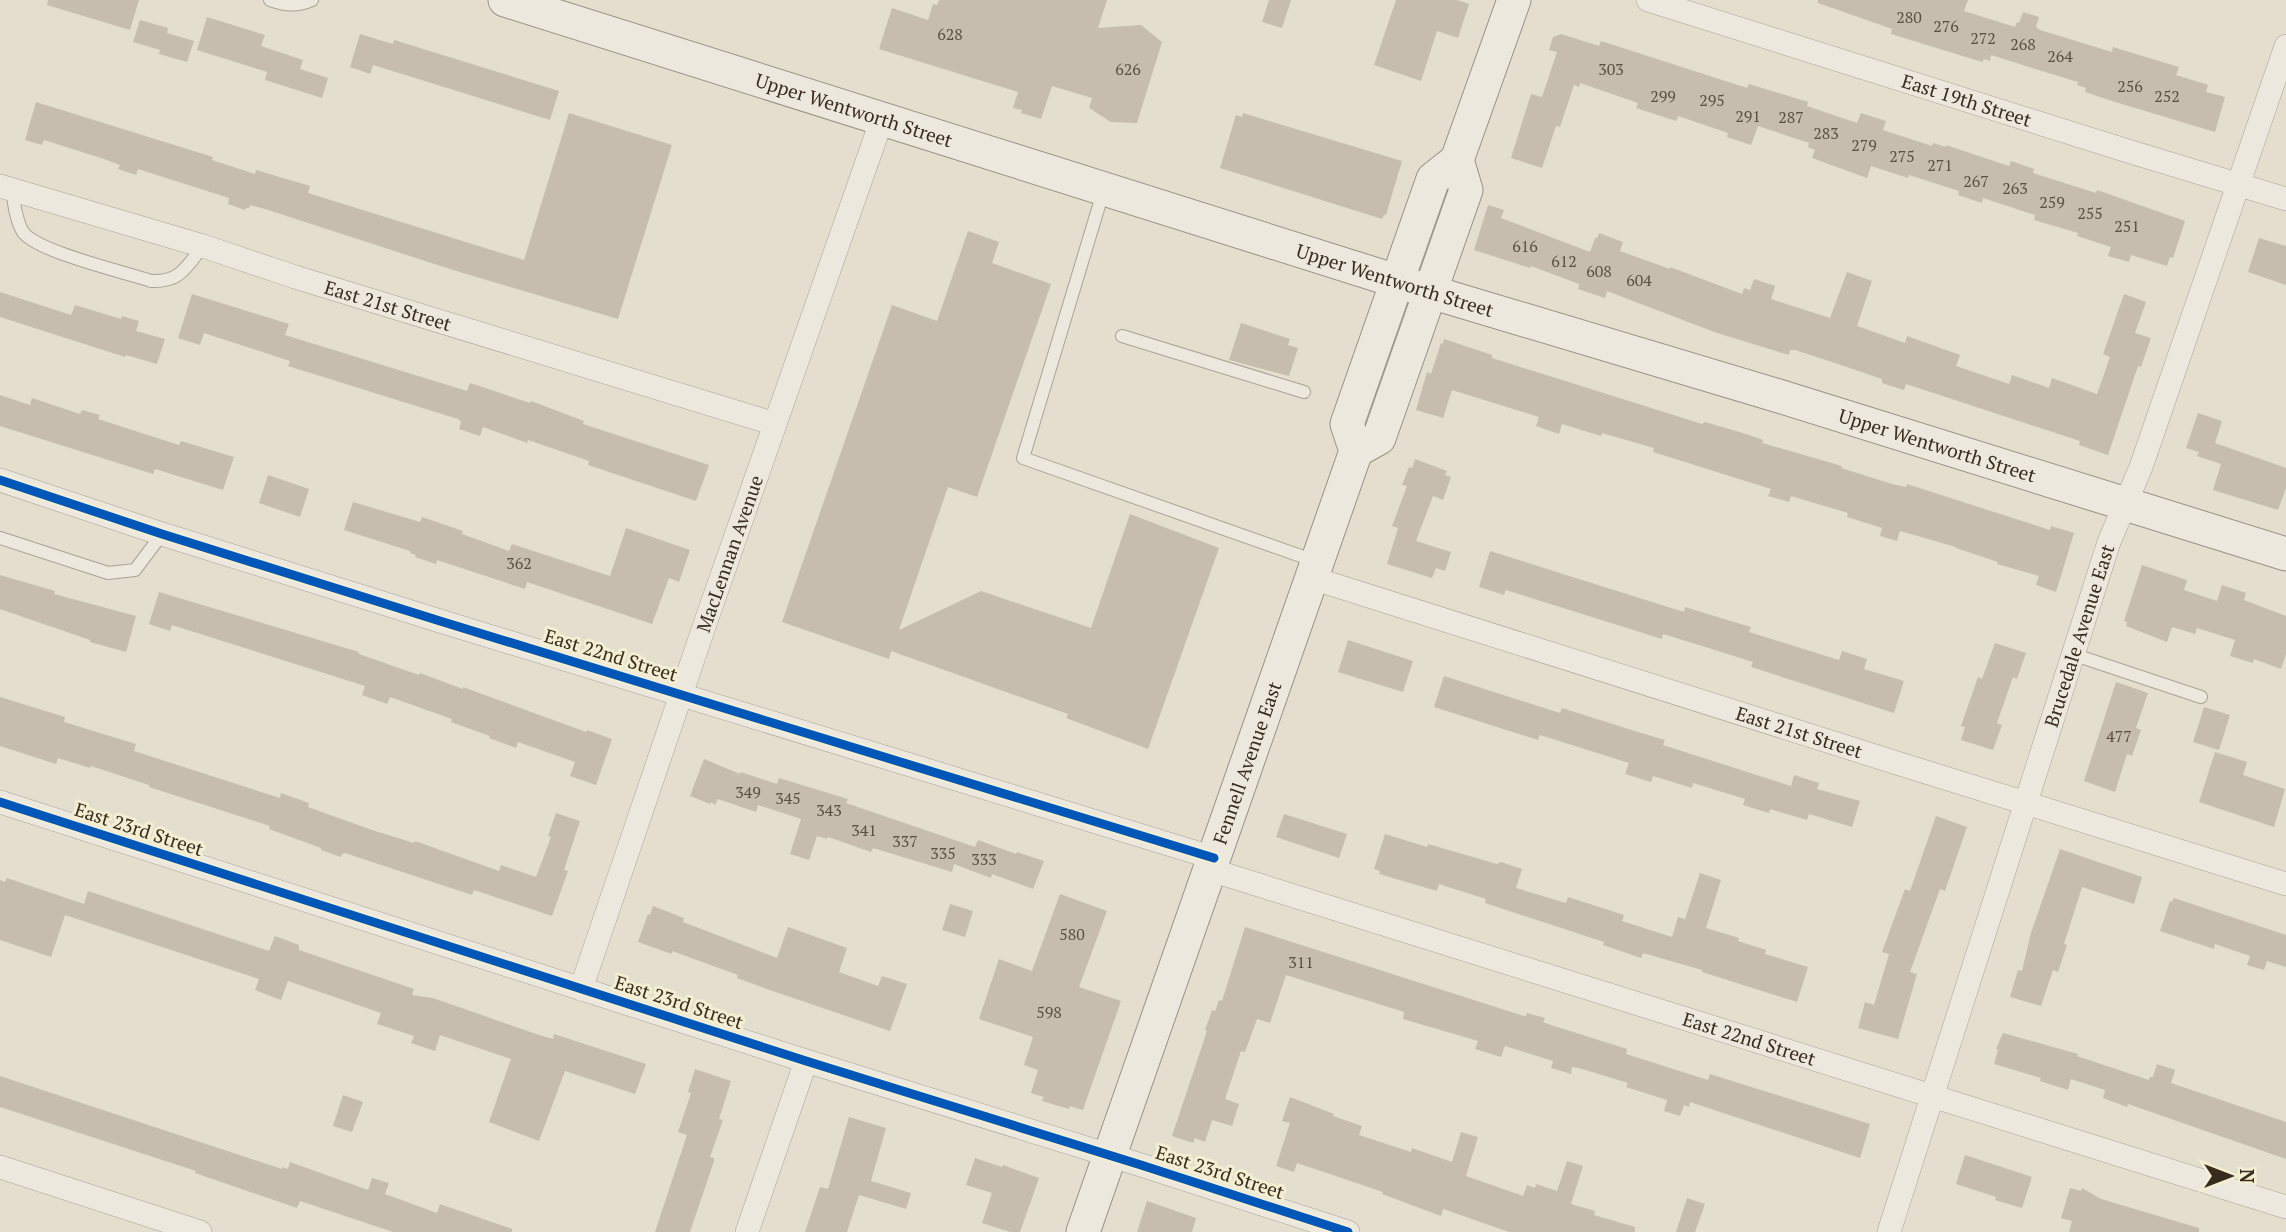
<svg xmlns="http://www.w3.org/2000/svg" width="2286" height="1232" viewBox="0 0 2286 1232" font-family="'PT Serif',serif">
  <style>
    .building { fill: #c7bdae }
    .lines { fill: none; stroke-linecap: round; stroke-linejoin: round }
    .service-casing { stroke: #a8a395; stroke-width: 14 }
    .minor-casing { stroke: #a8a395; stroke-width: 24 }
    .secondary-casing { stroke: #989286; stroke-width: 35 }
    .service { stroke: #ece8de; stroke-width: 12 }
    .minor { stroke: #ece8de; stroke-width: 23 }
    .secondary { stroke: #ece8de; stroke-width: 33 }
    .cycleway-casing { stroke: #f4eed2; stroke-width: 13 }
    .cycleway { stroke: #0057b8; stroke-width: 9 }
    .labels { text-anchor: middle; stroke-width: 6; stroke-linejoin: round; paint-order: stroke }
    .number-label { font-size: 16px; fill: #5b5042 }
    .street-label { font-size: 19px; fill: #372c1e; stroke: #f4eed2 }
  </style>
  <rect width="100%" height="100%" fill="#e3decd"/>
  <path class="building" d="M48,0h91l-9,30 -83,-25z
    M939,0h168l-9,28 43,-3 21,17 -25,81 -26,-1 -22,-14 3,-10 -40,-12 -11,33 -20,-6 1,-3 -9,-2 5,-16 -139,-43 13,-41 36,12 5,-16 4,1z
    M1269,0h22l-9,28 -20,-6z
    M1396,0h61l12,4 -11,34 -21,-7 -16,50 -47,-16z
    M1818,0h150l-4,11 51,16 2,-5 2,1 4,-11 16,5 -3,10 4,3 72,22 1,-5 66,20 -3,8 32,10 -2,7 19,5 -10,35 -103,-31 -27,-9 1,-4 -9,-3 1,-3 -49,-15 -38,-12 -1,6 -6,-2 -2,3 -91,-28 1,-5 -74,-26z
    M207,17l58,18 -4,11 42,14 -3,9 28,9 -6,20 -57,-18 2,-8 -70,-22z
    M140,20l28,8 -1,5 27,8 -7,21 -28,-8 1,-4 -27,-8z
    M360,34l33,10 1,-4 165,51 -9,29 -177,-55 -3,9 -20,-7z
    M1561,34l38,12 2,-5 143,46 3,1 2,-4 59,18 -1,4 50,17 4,-10 25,8 -3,9 49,16 1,-3 13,4v-2l63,21 2,-5 23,8 -1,4 63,20 1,-3 88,31 -12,37 -3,-1 -3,9 -36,-11 -2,7 -21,-6 3,-9 -34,-11 1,-3 -44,-13 1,-5 -52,-17 -1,5 -24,-8 1,-4 -50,-16 -1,3 -37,-12 -4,12 -55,-20 3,-8 -7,-3 1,-4 -51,-17 -7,19 -24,-8 1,-4 -50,-17 -2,5 -40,-13 2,-5 -58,-20 -1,4 -5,-2 -14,42 -4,-1 -14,42 -31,-10 20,-64 11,3 15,-45 -8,-2 4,-13z
    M36,102l177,55 -1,3 43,14 1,-4 54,16 -2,7 216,67 45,-147 103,32 -54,174 -165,-49 -188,-61 -15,-4 -1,3h-3l-1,2 -17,-6 1,-6 -91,-29 -2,6 -18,-6 2,-4 -16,-6 -60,-19 -2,5 -17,-5z
    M1243,113l159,48 -16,54h-2l-2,4 -162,-51 16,-53 6,2z
    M1488,205l16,5 -3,8 89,34 5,-14h2l2,-5 24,9 -3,9 50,18v-2l72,27 2,-6 6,2 4,-11 21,7 -4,13 59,19 17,-46 25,9 -15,45 48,17 2,-7 53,19 -4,11 53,18 3,-9 37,13 3,-10 45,16 13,-37 -7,-3 21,-60 22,8 -11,31 16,5 -10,29 -3,-1 -30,89 -29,-10 1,-4 -174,-57 -2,6 -22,-7v-4l-50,-17 -37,-12h-5l-1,5 -72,-22 -110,-42 -2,7 -27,-9 1,-5 -48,-18 -1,2 -56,-18z
    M968,231l31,11 -7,21 59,21 -74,213 -29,-10 -49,143 82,-39 110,37 39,-114 89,34 -71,201 -82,-31 2,-4 -177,-63 -2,8 -107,-37 110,-317 45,16z
    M2259,238l27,8v39l-38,-13z
    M0,292l71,23 4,-10 46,14 1,-3 17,5 -3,10 29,8 -8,25 -31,-9 -1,2 -125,-40z
    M192,294l97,30 -4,11 182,56 3,-8 60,20 1,-2 53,20 -1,3 126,41 -13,36 -108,-36 1,-4 -61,-21 -1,3 -44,-16 -3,9 -21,-7 2,-7 -3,-3 -170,-53 2,-5 -86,-28 -4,12 -22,-7z
    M1241,323l49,16 -2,6 10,3 -9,28 -60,-16z
    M1444,339l48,16v3l210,66 3,-2 38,11 20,7 -1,3 80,23 -1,2 51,16 14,3 1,-3 143,46 1,-4 23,7 -18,59 -20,-7 3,-9 -42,-12 1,-2 -42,-14v-1l-56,-16 -3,10 -17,-5 2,-8 -35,-11 1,-4 -57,-17 -2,6 -21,-6 3,-7 -118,-37 1,-4 -52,-15 -1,3 -39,-12 -3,10 -23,-8 3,-9 -87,-27 -9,28 -27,-8 11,-38 4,2 10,-31 2,1z
    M0,395l30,10 2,-7 48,16 2,-4 18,5 -2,4 81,26 2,-4 53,16 -11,33 -68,-21 -2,5 -153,-48z
    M2198,413l24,8 -7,22 71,25v20l-8,22 -65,-20 8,-26 -24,-8 2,-4 -13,-4z
    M1415,459l32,12 -2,4 6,2 -8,23 -10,-4 -17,45 35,11 -6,19 -9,-3 -4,10 -45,-14 11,-36 -6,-2 15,-40 -5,-1 7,-18 3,1z
    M268,475l41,14 -9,28 -41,-14z
    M353,502l67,20 2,-5 41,14 -1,3 47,17 3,-7 98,32 16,-48 64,22 -11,32 -10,-4 -17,46 -125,-42 -2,7 -88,-29 -1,4 -21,-7 1,-2 -6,-2v-2l-66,-21z
    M1490,551l194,61 1,-5 39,12 27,8 -2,5 90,28 3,-9 25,8 -3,10 40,12 -10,32 -143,-46 2,-5 -51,-16 -39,-12 -1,5 -156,-49 -2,5 -25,-8z
    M2142,565l45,15 -3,10 33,11 5,-16 24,8 -2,7 42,16v38l-5,15 -27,-10 -1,4 -23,-7 5,-16 -38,-12 -2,6 -23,-7 -5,15 -41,-16 1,-4 -3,-1z
    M0,575l55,16 -1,3 82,22 -10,36 -36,-10v-2l-90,-31z
    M159,592l200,60v2l60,21 1,-2 43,16v-2l123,45 1,-2 25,9 -16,46 -26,-9 5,-14 -57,-20 -2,6 -27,-10 1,-2 -39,-14 1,-3 -62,-22 -3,7 -25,-9 3,-9 -193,-61 -2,6 -21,-7z
    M1348,640l65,21 -10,31 -65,-20z
    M1995,643l31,10 -9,26 -4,-2 -16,46 5,2 -9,25 -32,-10 4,-13 -4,-1 17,-49 4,2z
    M1444,676l116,37 2,-5 76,24 27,8 -2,5 128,41 3,-11 25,8 -2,6 43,12 -8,26 -43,-13 -2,6 -37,-11 -1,4 -26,-8 2,-6 -52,-16 -1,5 -39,-12 -2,6 -26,-8 4,-11 -89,-28 -2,5 -104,-33z
    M2116,682l32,11 -12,35 5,2 -9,26 -5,-2 -12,38 -31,-11z
    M0,697l65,20 -1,5 72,22 -2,7 146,47 1,-5 28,10 -1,4 64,23 42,13 1,-2 84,30 2,-6 35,12 15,-40 -3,-1 8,-23 24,8 -16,49 4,1 -16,45 -78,-26 -2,5 -127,-42 -3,1 -1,3 -20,-7v-2l-52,-19 1,-3 -121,-39v-2l-58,-19 -1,2 -32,-10 -2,6 -56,-18z
    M2204,707l26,8 -11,35 -26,-8z
    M2215,752l32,10 -4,13 42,14 -11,38 -75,-25z
    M704,759l36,15 1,-2 36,12 2,-6 69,21 -2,4 129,44 3,-7 38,14 1,-2 27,9 -11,28 -41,-15 -1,4 -37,-14 -2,8 -79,-24 -2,4 -43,-15 -1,2 -10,-3 -8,24 -19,-6 11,-35 -43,-14 -2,7 -38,-13 -3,6 -4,-3 -1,2 -20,-8z
    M1284,814l63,20 -8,24 -63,-21z
    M1936,816l31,11 -22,64 -5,-2 -30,83 7,2 -19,65 -40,-11 7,-26 9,3 15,-51 -7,-2 23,-63 5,2z
    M1385,834l42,13 1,-3 69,20 4,-2 21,7 -6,19 50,15 2,-6 56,18 -2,6 50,16 6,-20 7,2 15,-46 21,7 -15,48 33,10 -1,3 28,9 -1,4 43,13 -11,35 -95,-30v-2l-59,-17 -2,5 -38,-13 1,-3 -119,-39 1,-4 -47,-15 -2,7 -58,-17 1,-3 -6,-2z
    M2060,849l82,28 -8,27 -52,-17 -18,57 3,1 -9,27 -5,-2 -12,36 -31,-9 8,-27 4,1 9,-38z
    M7,878l77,26 4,-13 181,60 6,-15 24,9v5l115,39 -2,6 21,3 106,37 14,4 1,-5 92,30 -11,30 -70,-23 -26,70 -50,-19 22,-63 -71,-24 -5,16 -24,-8 3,-7 -37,-12 4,-11 -93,-32 -7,19 -26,-10 4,-11 -194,-64 -14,42 -51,-17v-60l5,2z
    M1060,894l47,17 -28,76 42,14 -38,109 -13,-4 -1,3 -27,-8 2,-4 -13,-4 7,-23 -14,-5 9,-28 -54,-18 20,-60 33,12z
    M2174,898l112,37v32l-19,-6 -3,9 -17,-5 3,-9 -35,-12 -1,5 -54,-18 10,-30 2,1z
    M950,904l23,7 -8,26 -23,-7z
    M653,906l31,12 -1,4 94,36 11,-31 59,21 -8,24 39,14 4,-10 25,8 -17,47 -126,-43 -27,-10 1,-3 -66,-24v3l-34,-12 10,-28 2,1z
    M1245,927l279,89h2l1,-3 18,5 -2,4 8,3 76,24 -1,5 82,26 2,-6 160,50 -10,34 -170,-56 -1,5 -5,-2 -4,11 -16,-5 3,-11 -41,-13 2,-4 -49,-15 -7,-1 -1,7 -20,-6 2,-7 -48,-15 -4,11 -26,-8 3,-8 -75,-22 1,-7 -118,-37 -16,48 -13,-4 -12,33 -4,-1 -16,48 14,5 -7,22 -20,-6 -7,22 -10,-4 -2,5 -21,-7 35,-105 -2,-1 7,-20 3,1 4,-11 3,1z
    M2003,1033l75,21 -1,2 72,24 1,-3h3l4,-13 18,6 -4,13 115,39v37l-158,-55 -1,3 -24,-9 2,-8 -34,-11 -3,11 -28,-9 1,-3 -47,-14 4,-14 -2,-1z
    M695,1069l36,12 -12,38 4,1 -13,37 4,1v3l-24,71h-35l32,-97 -9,-3 13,-39 -3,-1z
    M0,1076l282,93v-2l6,2 2,-7 78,28 4,-12 17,5 -4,11 52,19 3,-9 72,25v3h-119l-93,-31 -3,7 -102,-35 1,-2 -196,-64z
    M343,1095l20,7 -11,30 -19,-6z
    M1290,1097l44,17 -1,2 29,10 -3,9 52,17 1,-4 40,14 9,-30 17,5 -12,39 57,20 4,-11 8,3 1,-4 21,7 10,-30 16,5 -12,38 24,7 -1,4 41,12v5h-126l-66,-23 -2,7 -59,-22 1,-2 -86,-29 -3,9 -18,-6 14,-43 -8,-2z
    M849,1117l37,11 -15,53 40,12 -5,16 -47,-14 -12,37h-42l15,-45 8,2z
    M1965,1155l67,22 -10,31 -27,-8 1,-3 -40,-13z
    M975,1158l27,9 1,-2 36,13 -19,54h-10l-28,-9 10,-30 -26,-8z
    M2070,1188l11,3 1,-3 19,11 98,29v4h-130l3,-11 -11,-3z
    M1687,1198l18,6 -10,28h-19z
    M1147,1201l49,17 -4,14h-55z"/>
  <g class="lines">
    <defs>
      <path id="service" d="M270,0c15,5 26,7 42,0
        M1104,189l-81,269 292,103
        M12,190c2,13 4,31 11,42 14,20 102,40 128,49 30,1 35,-14 52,-35
        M1122,336l182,56
        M0,538l108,35 27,-3 27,-36
        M2075,655l126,42"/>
      <g id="minor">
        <path id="s1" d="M1648,0l483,152 155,47"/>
        <path id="s2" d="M0,186l203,60 92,31 480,147"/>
        <path d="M0,480l162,54 278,87 774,237"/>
        <path id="s3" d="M1312,578l588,186 386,120"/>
        <path d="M0,802l806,259 335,104 207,67"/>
        <path id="s4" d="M1211,870l1075,337"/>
        <path id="s5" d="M581,989l125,-368 176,-502"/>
        <path d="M0,1167l200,65"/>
        <path d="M747,1232l59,-171"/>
        <path id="s6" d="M1889,1232l220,-690 32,-75 145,-421"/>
      </g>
      <g id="secondary">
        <path id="s7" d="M505,0l926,292 351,105 504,157"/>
        <path d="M1356,451l23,-13 87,-248 -9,-30"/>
        <path id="s8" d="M1083,1232l273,-781 -9,-27 86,-245 24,-19 57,-160"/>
      </g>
    </defs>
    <use href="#service" class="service-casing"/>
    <use href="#minor" class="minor-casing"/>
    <use href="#secondary" class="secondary-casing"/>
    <use href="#service" class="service"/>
    <use href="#minor" class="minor"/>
    <use href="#secondary" class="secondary"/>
    <defs>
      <path id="cycleway" d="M0,480l162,54 278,87 774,237
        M0,802l806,259 335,104 207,67"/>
    </defs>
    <use href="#cycleway" class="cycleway-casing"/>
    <use href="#cycleway" class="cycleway"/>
  </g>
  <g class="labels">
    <g class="number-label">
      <text x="1909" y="23">280</text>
      <text x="1946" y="32">276</text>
      <text x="950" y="40">628</text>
      <text x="1983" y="44">272</text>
      <text x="2023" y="50">268</text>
      <text x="2060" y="62">264</text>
      <text x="1128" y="75">626</text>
      <text x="1611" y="75">303</text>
      <text x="2130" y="92">256</text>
      <text x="1663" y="102">299</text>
      <text x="2167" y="102">252</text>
      <text x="1712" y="106">295</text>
      <text x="1748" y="122">291</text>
      <text x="1791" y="123">287</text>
      <text x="1826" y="139">283</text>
      <text x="1864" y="151">279</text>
      <text x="1902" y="162">275</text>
      <text x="1940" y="171">271</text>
      <text x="1976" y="187">267</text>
      <text x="2015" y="194">263</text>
      <text x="2052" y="208">259</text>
      <text x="2090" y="219">255</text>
      <text x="2127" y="232">251</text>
      <text x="1525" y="252">616</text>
      <text x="1564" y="267">612</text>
      <text x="1599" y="277">608</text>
      <text x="1639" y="286">604</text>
      <text x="519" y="569">362</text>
      <text x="2119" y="742">477</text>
      <text x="748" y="798">349</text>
      <text x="788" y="804">345</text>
      <text x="829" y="816">343</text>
      <text x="864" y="836">341</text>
      <text x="905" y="847">337</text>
      <text x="943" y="859">335</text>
      <text x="984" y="865">333</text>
      <text x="1072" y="940">580</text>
      <text x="1301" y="968">311</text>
      <text x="1049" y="1018">598</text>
    </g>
    <g class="street-label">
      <text dy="7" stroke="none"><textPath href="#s1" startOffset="334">East 19th Street</textPath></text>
      <text dy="7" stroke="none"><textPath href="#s7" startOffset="366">Upper Wentworth Street</textPath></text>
      <text dy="7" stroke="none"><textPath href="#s7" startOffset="933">Upper Wentworth Street</textPath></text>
      <text dy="7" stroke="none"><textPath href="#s2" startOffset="406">East 21st Street</textPath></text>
      <text dy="7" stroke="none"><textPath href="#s7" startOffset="1500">Upper Wentworth Street</textPath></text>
      <text dy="7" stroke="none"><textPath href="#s5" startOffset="460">MacLennan Avenue</textPath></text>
      <text dy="7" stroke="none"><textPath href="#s6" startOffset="626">Brucedale Avenue East</textPath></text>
      <text transform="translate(611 655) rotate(17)" y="7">East 22nd Street</text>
      <text dy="7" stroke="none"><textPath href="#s3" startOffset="511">East 21st Street</textPath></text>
      <text dy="7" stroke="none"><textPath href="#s8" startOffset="497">Fennell Avenue East</textPath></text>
      <text transform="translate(139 829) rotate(18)" y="7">East 23rd Street</text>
      <text transform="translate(679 1002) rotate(18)" y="7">East 23rd Street</text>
      <text dy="7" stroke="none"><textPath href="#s4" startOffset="564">East 22nd Street</textPath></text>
      <text transform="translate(1220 1172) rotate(18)" y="7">East 23rd Street</text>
    </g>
  </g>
  <g transform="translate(2230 1176) rotate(90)" stroke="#f4eed2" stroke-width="5" paint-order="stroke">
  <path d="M0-5L12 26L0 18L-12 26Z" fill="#372c1e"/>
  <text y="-10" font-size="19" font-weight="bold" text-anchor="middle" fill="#372c1e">N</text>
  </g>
</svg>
